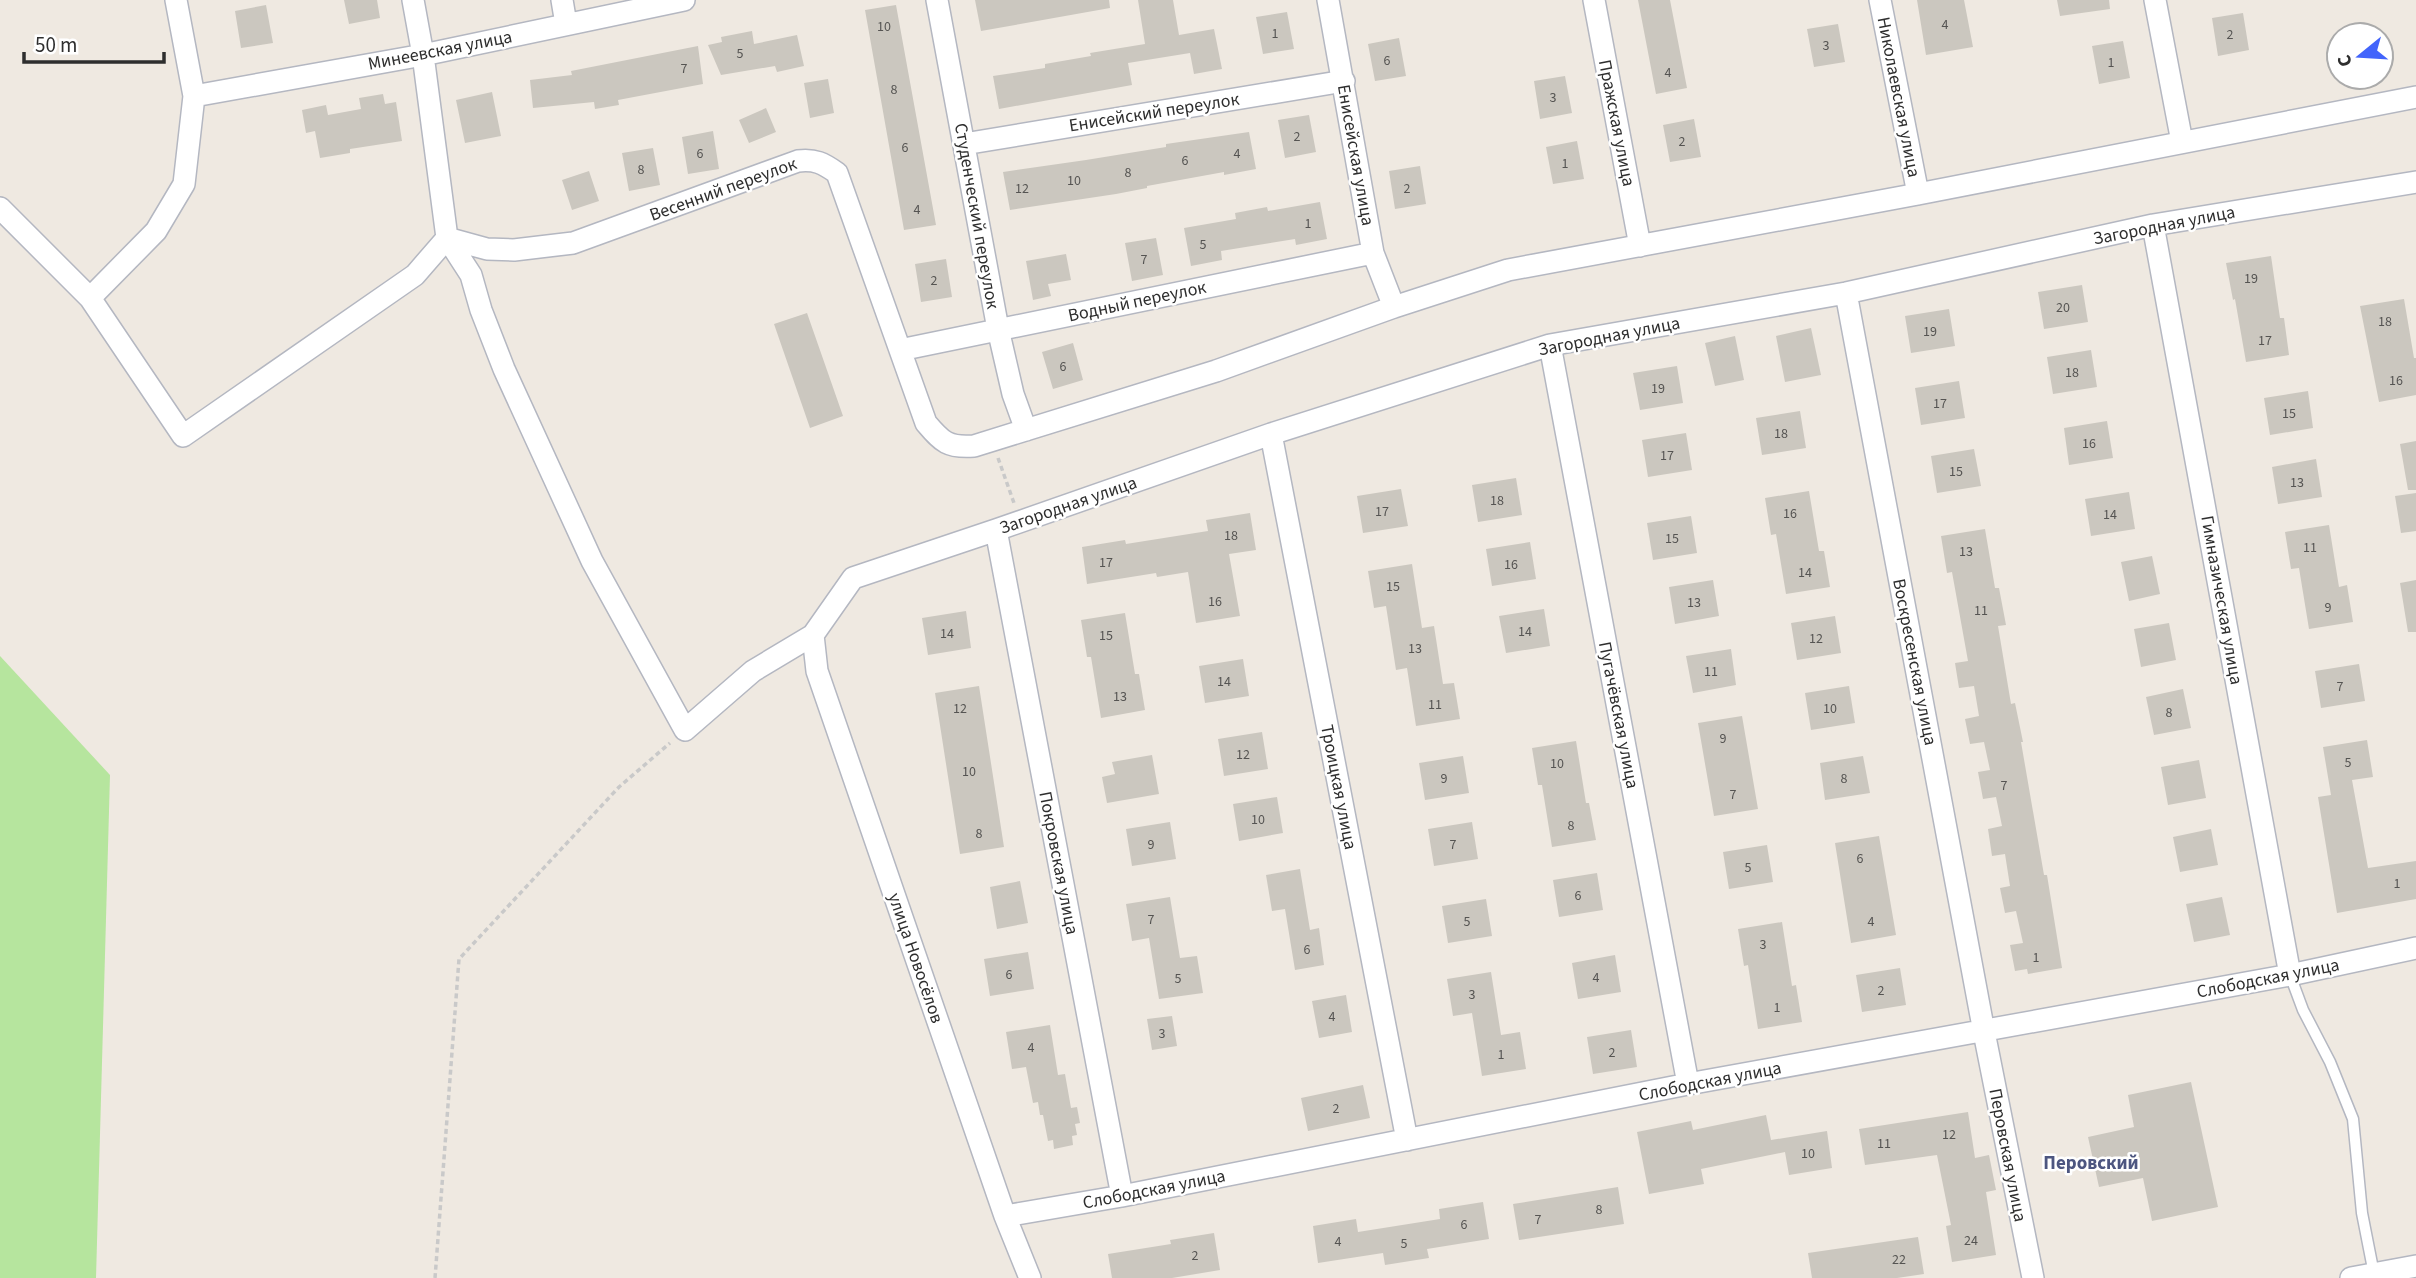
<svg xmlns="http://www.w3.org/2000/svg" width="2416" height="1278" viewBox="0 0 2416 1278" font-family="'Source Sans 3',sans-serif">
  <style>
    .green { fill: #b6e59e }
    .building { fill: #cbc7bf }
    .lines { fill: none; stroke-linecap: round; stroke-linejoin: round }
    .lane-casing { stroke: #b4b7c1; stroke-width: 13 }
    .street-casing { stroke: #b4b7c1; stroke-width: 24 }
    .path { stroke: #c9c9c9; stroke-width: 3.5; stroke-dasharray: 5 3.5; stroke-linecap: butt }
    .lane { stroke: #fff; stroke-width: 10 }
    .street { stroke: #fff; stroke-width: 21 }
    .labels { text-anchor: middle; stroke-width: 5; stroke-linejoin: round; paint-order: stroke }
    .number-label { font-size: 14px; fill: #555452 }
    .street-label { font-size: 18px; fill: #2e2e2e; stroke: #fff }
    .neighbourhood-label { font-size: 19px; font-weight: bold; fill: #4d5680; stroke: #fff }
  </style>
  <rect width="100%" height="100%" fill="#efe9e1"/>
  <path class="green" d="M0,656l110,119 -14,503h-96z"/>
  <path class="building" d="M344,0h33l3,18 -31,6z
    M975,0h134l1,8 -129,23z
    M1138,0h35l6,35 35,-6 8,40 -28,5 -4,-21 -62,10 4,22 -133,24 -6,-33 52,-8v-4l46,-8 -1,-3 55,-9z
    M1638,0h32l17,88 -31,6z
    M1917,0h47l9,47 -47,8z
    M2057,0h52l1,9 -50,7z
    M266,5l7,38 -32,5 -6,-37z
    M896,5l40,220 -32,5 -39,-220z
    M1287,12l7,37 -31,5 -7,-37z
    M2243,13l6,37 -31,6 -6,-38z
    M1838,24l7,38 -31,5 -7,-38z
    M752,31l2,13 43,-9 7,31 -27,6 -2,-6 -54,9 -13,-30 14,-3 -1,-5z
    M1399,38l7,38 -31,5 -7,-37z
    M2123,41l7,37 -31,6 -7,-38z
    M698,46l5,38 -85,16 1,5 -24,4 -1,-7 -61,6 -3,-28 42,-5 -1,-4z
    M1565,76l7,37 -32,6 -6,-38z
    M828,79l6,34 -24,5 -6,-35z
    M492,92l9,44 -36,7 -9,-43z
    M383,94l2,10 11,-2 6,39 -52,8v4l-30,5 -5,-27 -9,2 -4,-23 24,-5 2,10 33,-6 -2,-11z
    M766,108l10,24 -27,11 -10,-23z
    M1309,115l7,37 -31,6 -7,-38z
    M1694,119l7,38 -31,5 -7,-37z
    M713,131l6,38 -31,5 -6,-37z
    M1249,132l7,37 -32,6v-3l-77,14v2l-31,6 -106,16 -7,-38 83,-12 80,-13v-3z
    M1577,141l7,38 -31,5 -7,-37z
    M653,148l7,37 -31,6 -7,-38z
    M1420,166l6,38 -31,5 -6,-38z
    M589,171l10,30 -27,9 -10,-30z
    M1320,202l7,37 -31,6 -1,-6 -74,12 1,9 -31,6 -7,-38 52,-9 -1,-6 32,-6 1,4z
    M1156,238l7,37 -31,6 -7,-38z
    M1066,254l5,26 -23,4 3,12 -18,4 -7,-39z
    M2271,256l9,62h4l5,37 -43,7 -11,-63 -2,1 -7,-37z
    M946,259l6,38 -31,5 -6,-38z
    M2082,285l6,37 -44,7 -6,-37z
    M2404,299l10,59h2v37l-37,7 -19,-96z
    M1949,309l6,37 -44,7 -6,-37z
    M807,313l36,103 -33,12 -36,-104z
    M1811,328l10,47 -36,7 -9,-46z
    M1735,336l9,44 -29,6 -10,-43z
    M1073,343l10,37 -30,9 -11,-37z
    M2091,350l6,37 -44,7 -6,-37z
    M1677,366l6,37 -43,7 -7,-37z
    M1959,381l6,37 -44,7 -6,-37z
    M2308,391l5,37 -43,7 -6,-37z
    M1800,411l6,37 -44,7 -6,-37z
    M2107,421l6,37 -44,7 -5,-37z
    M1686,433l6,37 -44,7 -6,-37z
    M2416,441v49h-8l-8,-46z
    M1974,449l7,37 -44,7 -6,-37z
    M2316,459l6,38 -44,7 -6,-37z
    M1516,478l6,37 -44,7 -6,-37z
    M1401,489l7,37 -45,7 -6,-37z
    M1809,491l10,60h5l6,36 -44,7 -10,-60 -5,1 -6,-37z
    M2129,492l6,37 -44,7 -6,-37z
    M2416,493v38l-15,2 -6,-37z
    M1250,513l6,37 -27,4 11,62 -44,7 -8,-51 -31,5 -1,-4 -69,11 -5,-37 43,-7 1,4 82,-13 -2,-11z
    M1691,516l6,37 -44,7 -6,-37z
    M2329,525l10,62 8,-2 6,37 -44,7 -10,-61 -8,1 -6,-37z
    M1985,529l10,59h4l7,37 -8,1 13,78 4,-1 8,39h-2l23,133h3l15,93 -34,6 -1,-5 -12,2 -5,-26 13,-2 -7,-32 -11,2 -5,-25 10,-2 -5,-32 -13,2 -4,-27 14,-3 -6,-29 -13,2 -5,-27 12,-2 -6,-28 -14,2 -5,-25 14,-3 -5,-30 -15,2 -4,-25 13,-2 -16,-89 -5,1 -6,-37z
    M1530,542l6,37 -44,7 -6,-37z
    M2152,556l8,38 -31,7 -8,-39z
    M1412,564l10,64 12,-2 9,58 11,-1 6,36 -44,7 -9,-58 -11,2 -10,-64 -12,2 -6,-37z
    M1713,580l6,36 -44,8 -6,-37z
    M2416,580v52h-8l-8,-49z
    M1544,609l6,37 -44,7 -7,-37z
    M966,611l5,37 -43,7 -6,-37z
    M1125,613l10,61h4l6,36 -44,8 -10,-61h-4l-6,-37z
    M1835,616l6,37 -44,7 -6,-37z
    M2169,623l7,37 -35,7 -7,-38z
    M1731,649l5,36 -43,8 -7,-37z
    M1243,659l6,37 -44,7 -6,-37z
    M2359,664l6,37 -44,7 -6,-37z
    M979,686l25,161 -44,7 -25,-161z
    M1849,686l6,37 -44,7 -6,-37z
    M2183,689l8,39 -37,7 -8,-38z
    M1742,716l16,93 -44,7 -16,-93z
    M1262,732l6,37 -44,7 -6,-37z
    M2367,740l6,37 -21,3 16,88 48,-7v38l-79,14 -19,-116 13,-2 -8,-48z
    M1576,741l10,62h3l7,37 -44,7 -10,-62h-4l-6,-37z
    M1152,755l7,39 -52,9 -5,-26 13,-3 -3,-12z
    M1463,756l6,37 -44,7 -6,-37z
    M1863,756l7,37 -45,7 -5,-37z
    M2199,760l7,38 -38,7 -7,-38z
    M1277,797l6,36 -44,8 -6,-37z
    M1170,822l6,37 -44,7 -6,-37z
    M1472,822l6,37 -44,7 -6,-37z
    M2211,829l7,36 -38,7 -7,-35z
    M1879,836l17,99 -45,8 -16,-100z
    M1767,845l6,37 -44,7 -6,-37z
    M1300,869l10,61 9,-2 5,37 -29,5 -10,-61 -13,2 -6,-36z
    M1597,873l6,37 -44,7 -6,-37z
    M1020,881l8,42 -31,6 -7,-42z
    M1170,897l10,61 17,-2 6,37 -44,6 -10,-61 -17,3 -6,-37z
    M2222,897l8,38 -36,7 -8,-38z
    M1486,899l6,37 -44,7 -6,-37z
    M1782,922l10,64 4,-1 6,37 -44,7 -10,-64 -4,1 -6,-37z
    M1028,952l6,37 -44,7 -6,-37z
    M1615,955l6,37 -43,7 -6,-36z
    M1900,968l6,37 -44,7 -6,-37z
    M1491,972l10,63 19,-3 6,37 -44,7 -10,-63 -19,3 -6,-37z
    M1346,995l6,37 -33,6 -7,-37z
    M1172,1016l5,30 -25,4 -5,-31z
    M1050,1025l8,50 7,-1 6,34 6,-1 3,16 -5,1 2,11 -5,1 1,9 -19,4 -1,-9 -5,1 -5,-26h-3l-2,-13 -5,1 -7,-36 -14,2 -6,-37z
    M1631,1030l6,37 -44,7 -6,-37z
    M2191,1082l27,125 -66,14 -9,-43 -44,9 -11,-50 46,-10 -6,-32z
    M1363,1085l7,33 -62,13 -7,-33z
    M1968,1112l7,46 14,-3 7,35 -10,2 10,63 -44,7 -6,-36 5,-1 -14,-70 -72,10 -6,-36z
    M1766,1115l5,25 56,-9 5,37 -43,7 -4,-23 -84,17 3,15 -55,10 -12,-62 54,-11 2,9z
    M1618,1187l6,37 -105,16 -6,-36z
    M1483,1202l6,37 -62,10 2,9 -44,7 -2,-12 -65,10 -5,-37 43,-7 2,13 82,-13 -1,-10z
    M1214,1233l6,37 -48,8h-60l-4,-24 63,-10 -1,-4z
    M1918,1237l6,37 -27,4h-85l-4,-25z"/>
  <g class="lines">
    <defs>
      <path id="lane" d="M2290,975l13,35 27,52 23,57 9,94 12,61"/>
      <path id="street" d="M413,0l10,55 24,183 24,37 10,35 23,59 88,192 93,169 68,-59 60,-36 40,-57 143,-48 275,-96 279,-89 296,-52 307,-68 263,-43
        M562,0l4,24
        M937,0l61,329 15,65 13,36
        M1328,0l45,253 21,54
        M1594,0l46,246
        M1880,0l38,194
        M2155,0l27,142
        M194,96l229,-41 261,-55
        M964,144l380,-63
        M0,208l90,90 93,138 232,-161 32,-37
        M2153,225l137,750
        M447,238l40,11 27,1 59,-7 225,-82c17,-2 25,2 39,12l89,250c16,19 22,25 48,23l242,-75 178,-64 114,-37 410,-76 498,-97
        M1846,293l138,739 49,246
        M90,298l66,-67 28,-47 10,-88 -18,-96
        M1550,345l138,739
        M900,350l473,-97
        M1271,434l136,706
        M996,530l126,666
        M813,635l4,36 188,545 25,62
        M1005,1216l117,-20 566,-112 602,-109 126,-27
        M2351,1278l65,-12"/>
    </defs>
    <use href="#lane" class="lane-casing"/>
    <use href="#street" class="street-casing"/>
    <path class="path" d="M998,458l16,45
      M435,1278l24,-319 160,-172 51,-44"/>
    <use href="#lane" class="lane"/>
    <use href="#street" class="street"/>
  </g>
  <g class="labels">
    <g class="number-label">
      <text x="1945" y="29">4</text>
      <text x="884" y="31">10</text>
      <text x="1275" y="38">1</text>
      <text x="2230" y="39">2</text>
      <text x="1826" y="50">3</text>
      <text x="740" y="58">5</text>
      <text x="1387" y="65">6</text>
      <text x="2111" y="67">1</text>
      <text x="684" y="73">7</text>
      <text x="1668" y="77">4</text>
      <text x="894" y="94">8</text>
      <text x="1553" y="102">3</text>
      <text x="1297" y="141">2</text>
      <text x="1682" y="146">2</text>
      <text x="905" y="152">6</text>
      <text x="700" y="158">6</text>
      <text x="1237" y="158">4</text>
      <text x="1185" y="165">6</text>
      <text x="1565" y="168">1</text>
      <text x="641" y="174">8</text>
      <text x="1128" y="177">8</text>
      <text x="1074" y="185">10</text>
      <text x="1022" y="193">12</text>
      <text x="1407" y="193">2</text>
      <text x="917" y="214">4</text>
      <text x="1308" y="228">1</text>
      <text x="1203" y="249">5</text>
      <text x="1144" y="264">7</text>
      <text x="2251" y="283">19</text>
      <text x="934" y="285">2</text>
      <text x="2063" y="312">20</text>
      <text x="2385" y="326">18</text>
      <text x="1930" y="336">19</text>
      <text x="2265" y="345">17</text>
      <text x="1063" y="371">6</text>
      <text x="2072" y="377">18</text>
      <text x="2396" y="385">16</text>
      <text x="1658" y="393">19</text>
      <text x="1940" y="408">17</text>
      <text x="2289" y="418">15</text>
      <text x="1781" y="438">18</text>
      <text x="2089" y="448">16</text>
      <text x="1667" y="460">17</text>
      <text x="1956" y="476">15</text>
      <text x="2297" y="487">13</text>
      <text x="1497" y="505">18</text>
      <text x="1382" y="516">17</text>
      <text x="1790" y="518">16</text>
      <text x="2110" y="519">14</text>
      <text x="1231" y="540">18</text>
      <text x="1672" y="543">15</text>
      <text x="2310" y="552">11</text>
      <text x="1966" y="556">13</text>
      <text x="1106" y="567">17</text>
      <text x="1511" y="569">16</text>
      <text x="1805" y="577">14</text>
      <text x="1393" y="591">15</text>
      <text x="1215" y="606">16</text>
      <text x="1694" y="607">13</text>
      <text x="2328" y="612">9</text>
      <text x="1981" y="615">11</text>
      <text x="1525" y="636">14</text>
      <text x="947" y="638">14</text>
      <text x="1106" y="640">15</text>
      <text x="1816" y="643">12</text>
      <text x="1415" y="653">13</text>
      <text x="1711" y="676">11</text>
      <text x="1224" y="686">14</text>
      <text x="2340" y="691">7</text>
      <text x="1120" y="701">13</text>
      <text x="1435" y="709">11</text>
      <text x="960" y="713">12</text>
      <text x="1830" y="713">10</text>
      <text x="2169" y="717">8</text>
      <text x="1723" y="743">9</text>
      <text x="1243" y="759">12</text>
      <text x="2348" y="767">5</text>
      <text x="1557" y="768">10</text>
      <text x="969" y="776">10</text>
      <text x="1444" y="783">9</text>
      <text x="1844" y="783">8</text>
      <text x="2004" y="790">7</text>
      <text x="1733" y="799">7</text>
      <text x="1258" y="824">10</text>
      <text x="1571" y="830">8</text>
      <text x="979" y="838">8</text>
      <text x="1151" y="849">9</text>
      <text x="1453" y="849">7</text>
      <text x="1860" y="863">6</text>
      <text x="1748" y="872">5</text>
      <text x="2397" y="888">1</text>
      <text x="1578" y="900">6</text>
      <text x="1151" y="924">7</text>
      <text x="1467" y="926">5</text>
      <text x="1871" y="926">4</text>
      <text x="1763" y="949">3</text>
      <text x="1307" y="954">6</text>
      <text x="2036" y="962">1</text>
      <text x="1009" y="979">6</text>
      <text x="1596" y="982">4</text>
      <text x="1178" y="983">5</text>
      <text x="1881" y="995">2</text>
      <text x="1472" y="999">3</text>
      <text x="1777" y="1012">1</text>
      <text x="1332" y="1021">4</text>
      <text x="1162" y="1038">3</text>
      <text x="1031" y="1052">4</text>
      <text x="1612" y="1057">2</text>
      <text x="1501" y="1059">1</text>
      <text x="1336" y="1113">2</text>
      <text x="1949" y="1139">12</text>
      <text x="1884" y="1148">11</text>
      <text x="1808" y="1158">10</text>
      <text x="1599" y="1214">8</text>
      <text x="1538" y="1224">7</text>
      <text x="1464" y="1229">6</text>
      <text x="1971" y="1245">24</text>
      <text x="1338" y="1246">4</text>
      <text x="1404" y="1248">5</text>
      <text x="1195" y="1260">2</text>
      <text x="1899" y="1264">22</text>
    </g>
    <g class="street-label">
      <text transform="translate(440 50) rotate(-11)" y="6">Минеевская улица</text>
      <text transform="translate(1899 97) rotate(79)" y="6">Николаевская улица</text>
      <text transform="translate(1154 112) rotate(-9)" y="6">Енисейский переулок</text>
      <text transform="translate(1617 123) rotate(79)" y="6">Пражская улица</text>
      <text transform="translate(1356 155) rotate(80)" y="6">Енисейская улица</text>
      <text transform="translate(723 189) rotate(-20)" y="6">Весенний переулок</text>
      <text transform="translate(977 216) rotate(80)" y="6">Студенческий переулок</text>
      <text transform="translate(2164 225) rotate(-11)" y="6">Загородная улица</text>
      <text transform="translate(1137 301) rotate(-12)" y="6">Водный переулок</text>
      <text transform="translate(1609 336) rotate(-11)" y="6">Загородная улица</text>
      <text transform="translate(1068 505) rotate(-19)" y="6">Загородная улица</text>
      <text transform="translate(2222 600) rotate(80)" y="6">Гимназическая улица</text>
      <text transform="translate(1915 662) rotate(79)" y="6">Воскресенская улица</text>
      <text transform="translate(1619 715) rotate(79)" y="6">Пугачёвская улица</text>
      <text transform="translate(1339 787) rotate(79)" y="6">Троицкая улица</text>
      <text transform="translate(1059 863) rotate(79)" y="6">Покровская улица</text>
      <text transform="translate(916 958) rotate(71)" y="6">улица Новосёлов</text>
      <text transform="translate(2268 978) rotate(-11)" y="6">Слободская улица</text>
      <text transform="translate(1710 1081) rotate(-11)" y="6">Слободская улица</text>
      <text transform="translate(2008 1155) rotate(79)" y="6">Перовская улица</text>
      <text transform="translate(1154 1189) rotate(-11)" y="6">Слободская улица</text>
    </g>
    <g class="neighbourhood-label">
      <text x="2091" y="1169">Перовский</text>
    </g>
  </g>
  <g transform="translate(2360 56) rotate(252)"><circle r="33" fill="#ffffff" stroke="#ababab" stroke-width="2"/>
  <path d="M0-5L12 26L0 18L-12 26Z" fill="#4264fb"/>
  <text y="-10" font-size="19" font-weight="bold" text-anchor="middle" fill="#2e2e2e">С</text>
  </g>
  <path d="M24 52v10h140v-10" fill="none" stroke="#2e2e2e" stroke-width="3.5"/>
  <text x="35" y="52" font-size="21" fill="#2e2e2e" stroke="#ffffff" stroke-width="5" paint-order="stroke">50 m</text>
</svg>
